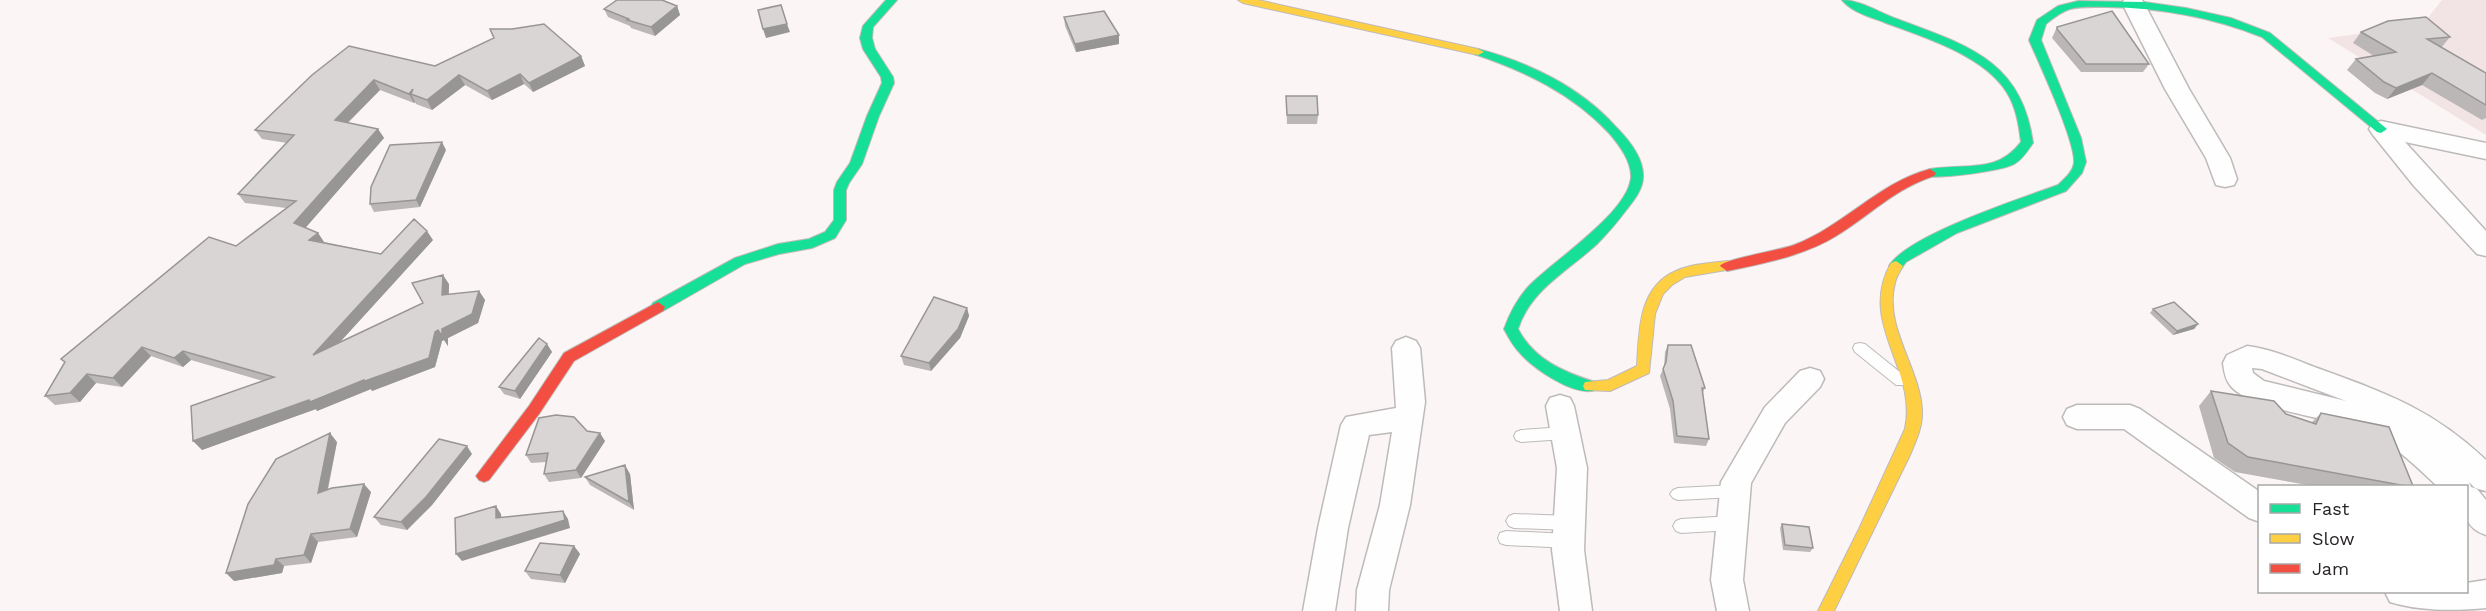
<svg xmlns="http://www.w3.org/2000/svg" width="2486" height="611" viewBox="0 0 2486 611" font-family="'Work Sans',sans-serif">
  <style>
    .built { fill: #f2e4e5 }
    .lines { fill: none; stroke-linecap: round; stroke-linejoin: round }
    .lane-casing { stroke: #bebaba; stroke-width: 2 }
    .street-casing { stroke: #bebaba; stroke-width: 3 }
    .fast-casing { stroke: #bebaba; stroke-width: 2 }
    .slow-casing { stroke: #bebaba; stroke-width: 2 }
    .jam-casing { stroke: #bebaba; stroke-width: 2 }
    .lane { fill: #fefefe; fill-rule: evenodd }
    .street { fill: #fefefe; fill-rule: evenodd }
    .fast { fill: #16e098; fill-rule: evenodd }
    .slow { fill: #ffcf43; fill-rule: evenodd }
    .jam { fill: #f24e42; fill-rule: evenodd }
    .wall { fill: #bbb7b7 }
    .shaded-wall { fill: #989595 }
    .building { fill: #d9d5d5; stroke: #989595; stroke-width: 1.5 }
  </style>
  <rect width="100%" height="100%" fill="#fbf5f5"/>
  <path class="built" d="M2442,0h44v135l-158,-97 94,-13z"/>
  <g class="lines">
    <defs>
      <path id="lane" d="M1860,343l5,1 41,33 2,4 -2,4h-10l-41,-33 -2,-4 2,-4z
        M1565,427l5,2 2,4 -2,4 -5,2 -44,3 -5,-2 -2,-4 2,-4 5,-2z
        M1735,485l5,2 3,4 -3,4 -5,2 -57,3 -5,-2 -3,-4 3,-4 5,-2z
        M1514,514l55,2 5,2 3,5 -3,5 -5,2 -55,-2 -5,-2 -3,-5 3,-5z
        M1732,516l5,2 3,5 -3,5 -5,2 -51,3 -5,-2 -3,-5 3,-5 5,-2z
        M1506,531l63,3 6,2 2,5 -2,5 -6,2 -63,-3 -6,-2 -2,-5 2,-5z"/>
      <path id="street" d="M2124,0h18l2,3 45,86 41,69 7,21 -3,6 -9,2 -9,-2 -10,-27 -41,-69 -43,-86z
        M2381,121l105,22v16l-81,-17 81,89v25l-9,-2 -63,-68 -41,-51 -4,-6 4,-6z
        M1406,337l10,4 4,7 5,54 -15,103 -21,85 -1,21h-32l1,-21 23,-85 12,-73 -23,3 -21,93 -13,83h-32l15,-83 23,-103 5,-8 50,-9 -4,-60 4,-7z
        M2247,346c25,3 46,13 70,22 69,25 115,41 169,92v31l-11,-3 -6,-6 2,5 6,2 9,11v35c-26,-9 -20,-26 -20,-49h-29c-22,-21 -41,-40 -69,-53 -33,-16 -119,-22 -138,-48 -5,-6 -6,-15 -7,-22l4,-8zM2252,368l10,1 84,32 -82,-20 -11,-8z
        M1810,368l10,3 4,8 -4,8 -35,36 -34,60 -8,97 6,31h-32l-6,-31 10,-98 44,-75 35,-36z
        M1560,395l10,3 4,8 13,62 -3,82 8,61h-32l-8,-61 5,-82 -11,-62 4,-8z
        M2077,405h53l10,4 120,83v30l-11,-4 -125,-89h-47l-10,-4 -4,-8 4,-8z
        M2486,580v28c-31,3 -67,3 -96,-6l-5,-10h81v-9z"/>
      <path id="fast" d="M886,0h11l-24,27 -1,11 3,11 18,28 1,6 -15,33 -17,48 -13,19 -3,7v30l-11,18 -23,10 -33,6 -34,10 -82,47h-10l-2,-4 2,-4 82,-45 43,-14 31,-5 16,-7 9,-12v-30l3,-8 13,-19 17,-47 15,-33 -1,-6 -18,-28 -3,-11 3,-12z
        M1842,0c18,0 38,13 55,19 69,26 125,41 136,124 -5,7 -11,17 -19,21 -11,7 -76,15 -88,12l-2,-3 6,-4c36,-6 67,5 91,-27 -2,-15 -4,-30 -11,-44 -20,-41 -84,-60 -124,-75 -15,-6 -33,-10 -44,-23z
        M2078,1l66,1 42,6 45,10 39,15 117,96 -6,4 -4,-1 -115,-95c-50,-20 -101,-29 -155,-30 -12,0 -26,-1 -37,2 -9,3 -17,9 -24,15l-5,16 40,98 5,24 -4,11 -16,18 -109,42 -51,29 -5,7h-10l-2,-3c19,-31 131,-67 169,-81 6,-6 15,-13 16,-22 2,-21 -35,-100 -45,-123l8,-20 21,-14z
        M1478,49c50,13 102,38 137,77 13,13 29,32 28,51 0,12 -9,23 -16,32 -9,12 -19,24 -30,35 -29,27 -66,45 -79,85 16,31 46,43 77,53l2,4 -2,4c-21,7 -62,-22 -75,-37 -7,-7 -11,-15 -16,-24 6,-16 13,-30 25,-43 24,-25 98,-72 102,-108 1,-16 -11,-32 -21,-44 -37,-40 -85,-63 -136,-80v-4z"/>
      <path id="slow" d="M1238,0h20l220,49 6,3 -6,3 -235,-52z
        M1727,261l5,2 2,3 -2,3 -47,8 -13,8 -9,9 -8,20 -6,59 -39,18 -25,-1 -2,-4 2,-4 23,-2 29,-14c2,-34 1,-79 39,-95 15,-7 34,-8 51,-10z
        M1896,261l7,5c-3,5 -7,11 -8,17 -12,43 25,85 27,127 1,16 -6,31 -12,45l-76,156h-16l41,-82 46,-100c13,-61 -48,-105 -14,-166z"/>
      <path id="jam" d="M1930,169l6,4 -2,3c-38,12 -64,39 -98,60 -33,20 -71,27 -109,35l-7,-5c5,-7 61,-16 74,-21 50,-19 84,-62 136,-76z
        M658,302l7,5 -2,4 -89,50 -35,53 -50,66 -5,2 -5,-2 -3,-4 3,-4 50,-66 35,-53z"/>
    </defs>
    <use href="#lane" class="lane-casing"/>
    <use href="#street" class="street-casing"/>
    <use href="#fast" class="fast-casing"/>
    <use href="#slow" class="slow-casing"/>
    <use href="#jam" class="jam-casing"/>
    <use href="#lane" class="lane"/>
    <use href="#street" class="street"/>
    <use href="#fast" class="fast"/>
    <use href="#slow" class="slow"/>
    <use href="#jam" class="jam"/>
  </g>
  <path class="wall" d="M677,6l3,9 -25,21 -24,-8 -1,-2 -22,-9 -4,-8z
    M1064,17l55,18v9l-43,8 -11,-26z
    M2057,27l92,37 -6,8h-62l-29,-34z
    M2361,32l89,5 -9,11 45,25v45l-4,2 -60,-35 -35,14 -12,-6 -28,-23 9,-11 18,-3 -21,-13z
    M581,56l4,10 -52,26 -9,-8 -32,16 -27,-15 -33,25 -16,-6 -1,-2 -1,1 -34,-13 -32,33 30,6 6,9 -79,90 13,5 6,9 57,12 52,-14 -93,102 83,-39 26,-19v11l30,-4 6,9 -7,23 -30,15v8l-4,-6 -2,1 -7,26 -63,24 -1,-2 -54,22 -1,-2 -114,41 61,-69 -72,-21 -8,7 -32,-11 -29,31 -26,-4 -16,19 -25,3 -10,-9 191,-150 50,-38 -41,-5 -7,-9 49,-51 -25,-4 -7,-9 57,-55z
    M1286,96l32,19 -1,9h-30z
    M446,150l-26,57 -46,5 -4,-8z
    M967,308l2,8 -9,22 -29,33 -27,-6 -3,-9z
    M2153,309l45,15 -4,5 -21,6 -23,-22z
    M547,344l5,8 -32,47 -16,-5 -5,-7z
    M1668,345l37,43 -3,6 7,45 -3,7 -32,-3 -4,-34 -10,-33 4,-9 1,-15z
    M2211,391l100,32 10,-10 92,73h-100l-78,-14 -21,-14 -15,-52z
    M587,431l18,10 -24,37 -32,4 -5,-8 2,-12 -15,1 -5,-8z
    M337,442l-9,48 43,2 -14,45 -39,5 -7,21 -27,3 -2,7 -48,8z
    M472,454l-40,51 -25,25 -26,-5 -7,-8z
    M630,474l4,36 -44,-25 -5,-8z
    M1782,524l31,24 -3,4 -27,-2 -3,-22z
    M574,546l6,8 -15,29 -34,-4 -6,-8z"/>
  <path class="shaded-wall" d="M677,6l3,9 -25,21 -4,-9z
    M787,24l3,8 -24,6 -3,-9z
    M1119,35v9l-43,8 -1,-8z
    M581,56l4,10 -52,26 -4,-9z
    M2432,73l-10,12 -35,14 9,-11z
    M520,74l4,10 -32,16 -5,-9z
    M459,75l6,10 -33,25 -5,-10z
    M374,80l6,10 -39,39 -6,-9z
    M413,89l-2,5 4,8 -1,1 -5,-9z
    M378,129l6,9 -83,95 -7,-10z
    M442,142l4,8 -26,57 -4,-7z
    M427,231l6,9 -113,124 -7,-9z
    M318,233l6,9 -15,-2z
    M443,275l6,9 -1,21 -6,-10z
    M479,291l6,9 -7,23 -30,15v8l-4,-6 -2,1 -7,26 -63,24 -1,-2 -54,22 -1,-2 -114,41 -9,-9 249,-112z
    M967,308l2,8 -9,22 -29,33 -2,-8z
    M2198,324l-4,5 -21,6 4,-4z
    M547,344l5,8 -32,47 -5,-8z
    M142,347l9,9 -29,31 -9,-9z
    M183,351l8,9 -8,7 -9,-9z
    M87,374l9,9 -16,19 -10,-9z
    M330,433l7,9 -12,59 -7,-8z
    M600,433l5,8 -24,37 -5,-8z
    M467,446l5,8 -40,51 -25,25 -6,-8z
    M625,465l5,9 4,36 -5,-8z
    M364,484l7,8 -14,45 -7,-8z
    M496,506l5,8 1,11 -6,-7z
    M563,511l5,8 2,9 -108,33 -6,-7z
    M311,534l7,8 -7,21 -7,-8z
    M574,546l6,8 -15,29 -5,-8z
    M276,559l8,7 -2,7 -48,8 -8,-8z"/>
  <path class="building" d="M617,0h45l15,6 -26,21 -24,-7 2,-1 -25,-10z
    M781,5l6,19 -24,5 -5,-19z
    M1104,11l15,24 -44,9 -11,-27z
    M2112,11l37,53h-63l-29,-35v-2z
    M2426,17l24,20 -23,2 59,34v32l-54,-32 -36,15 -12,-6 -28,-23 40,-7 -35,-20 27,-11z
    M544,24l37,32 -52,27 -9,-9 -33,17 -28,-16 -32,25 -16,-6 2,-5 -4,5 -35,-14 -39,40 43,9 -84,94 24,10 -9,7 72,14 33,-35 13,12 -114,124 110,-52 -11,-20 31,-8 -1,20 37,-4 -7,23 -30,15v7l-4,-6 -3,2 -6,26 -64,23 -1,-1 -54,22 -1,-2 -116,41 -2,-35 83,-29 -91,-26 -9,7 -32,-11 -29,31 -26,-4 -17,19 -25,3 20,-34 -4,-3 148,-122 27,9 60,-45 -58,-7 56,-59 -39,-5 57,-55 37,-29 86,20 59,-28 -4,-9h22z
    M1286,96h31l1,19h-31z
    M442,142l-26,58 -46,4 1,-17 19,-42z
    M934,297l33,11 -9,21 -29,34 -28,-7z
    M2174,302l24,22 -21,7 -24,-22z
    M539,338l8,6 -32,47 -16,-4z
    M1668,345h23l14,43h-3l7,51 -32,-3 -4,-35 -10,-32 3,-7z
    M2211,391l63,10 12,13 30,10 5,-11 68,14 24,59h-7l-158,-29 -20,-14z
    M556,415l18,2 13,14 13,2 -24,37 -32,4 4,-21 -22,2 13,-37z
    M330,433l-12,60 14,-5 32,-4 -14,45 -39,5 -7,21 -28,4 -2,6 -48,8 22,-69 28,-45z
    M439,439l28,7 -41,51 -25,25 -27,-5z
    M625,465l4,37 -44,-25z
    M496,506v12l67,-7 2,9 -109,34 -1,-36z
    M1782,524l27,3 4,21 -28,-3z
    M540,543l34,3 -14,29 -35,-4z"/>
  <rect x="2258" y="485" width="210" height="108" fill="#ffffff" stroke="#a9a8a8" stroke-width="1.5"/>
  <rect x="2270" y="504" width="30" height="9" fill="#16e098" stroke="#a9a8a8" stroke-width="1.5"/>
  <text x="2312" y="515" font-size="18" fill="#292526">Fast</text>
  <rect x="2270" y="534" width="30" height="9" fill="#ffcf43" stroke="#a9a8a8" stroke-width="1.5"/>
  <text x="2312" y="545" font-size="18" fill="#292526">Slow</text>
  <rect x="2270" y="564" width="30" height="9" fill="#f24e42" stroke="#a9a8a8" stroke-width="1.5"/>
  <text x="2312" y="575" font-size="18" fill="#292526">Jam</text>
</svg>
